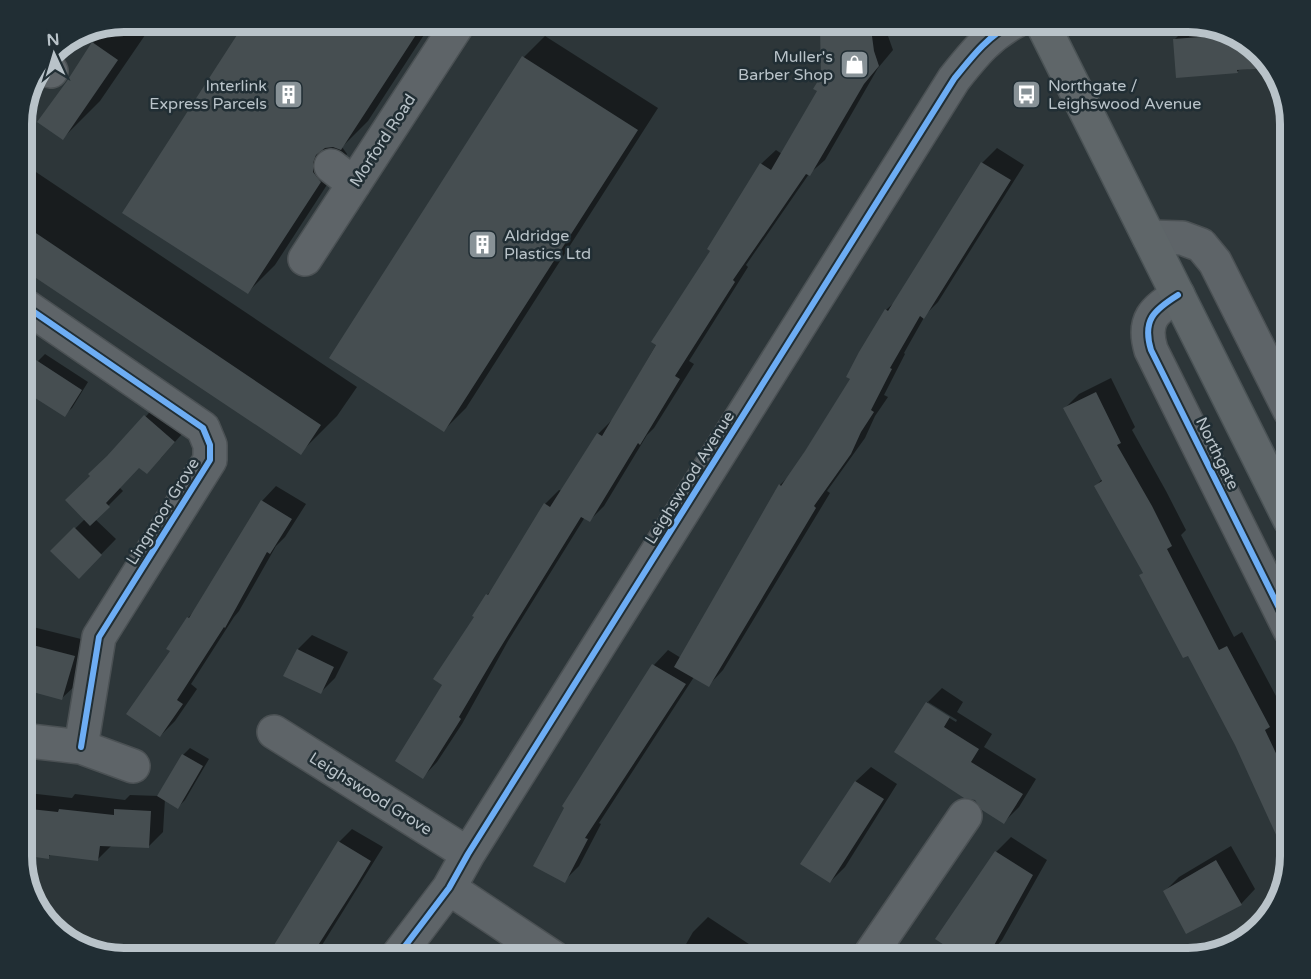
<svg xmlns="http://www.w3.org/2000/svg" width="1311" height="979" viewBox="0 0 1311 979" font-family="'Varela Round',sans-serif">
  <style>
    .shadow { fill: #0007; fill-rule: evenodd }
    .building { fill: #464e51 }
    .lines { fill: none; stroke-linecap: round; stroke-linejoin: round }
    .minor-casing { stroke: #4b5154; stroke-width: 36 }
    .major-casing { stroke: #4b5356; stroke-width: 36 }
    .minor { stroke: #5e6468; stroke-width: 33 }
    .major { stroke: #5f6669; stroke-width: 33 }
    .cycleway-casing { stroke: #212e34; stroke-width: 10 }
    .cycleway { stroke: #6dadf4; stroke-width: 6 }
    .labels { text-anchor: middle; stroke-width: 5; stroke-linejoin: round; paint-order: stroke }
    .poi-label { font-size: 16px; fill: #b9c3c9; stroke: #212e34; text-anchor: end }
    .street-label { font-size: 16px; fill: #b9c3c9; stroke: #212e34 }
    .rim { fill: none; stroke: #b9c3c9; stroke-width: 8 }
  </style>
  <rect width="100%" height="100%" fill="#2d3639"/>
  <path class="shadow" d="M123,21l31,1 -54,79 -37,37 5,-56 25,-39 16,-17z
    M248,21h185l-65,100 -26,26 5,7 -72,111 -27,27z
    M829,21h57l2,15 5,14 -15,18 -53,92 -16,14 -63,91 2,2 -59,94 5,3 -40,64 -7,7 -43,71 -14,14 -5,-3 -77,124 -46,83 -25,38 -14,15 21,-93 43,-89 6,-6 52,-85 14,-14 3,1 36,-57 15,-15 148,-255 15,-14 6,4 37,-64 3,-14v-48z
    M1190,24h7l53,18 21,25 -32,3 -2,2 -62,-33z
    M545,36l113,72 -192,300 -22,22 80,-373z
    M997,148l27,17 -86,137 -12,12 -22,39 1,1 -21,41 4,2 -13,19 -10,22 -38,53 3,2 -107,177 -14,15 -15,-8 -95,146 2,1 -22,42 -15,15 2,-74 -2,-1 90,-141 14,-15 13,8 99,-173 10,-10 62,-96 34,-69 12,-11 84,-136z
    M21,162l336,225 -20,29 -37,37 -279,-186z
    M45,354l43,28 -16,26 -8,7 -26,-54z
    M1111,378l24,49 -3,3 34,61 20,39 -5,5 53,102 8,-5 42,79 -5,5 11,22v119l-54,-113 -48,-90 -47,-79 3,-3 -48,-86 6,-7 -37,-71 14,-14z
    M159,402l29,25 -27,31 -21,8 -21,21 4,4 -28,28 21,20 -37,38 -27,-26 33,-32 7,-44z
    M276,486l30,18 -21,33 -9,9 -37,65 -5,6 -43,67 6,5 -22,32 -15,15 12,-85 16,-33 7,-8 67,-109z
    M21,624l68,17 -12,43 -15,14 -41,-14z
    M312,635l36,17 -13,26 -14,14 -23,-43z
    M942,688l21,14 -6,10 35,22 -8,13 52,32 -17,28 -15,15 -21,-14 -7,-9 -11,-3 -69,-44 31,-49zM928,702l29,18 -1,2 -28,-17z
    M190,748l19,11 -24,41 -7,7 -13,-8 -2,33 -15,15 -36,-2 -15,15 -46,-6 -3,3 -27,-3v-54l7,-7 44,5 3,-4 50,6 5,-5 29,1 24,-41z
    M871,767l26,17 -52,83 -15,15 -28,-19 54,-82z
    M352,829l31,18 -69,111h-42v-7l67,-109z
    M1011,837l36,23 -45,80 -16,18 10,-106z
    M1231,846l24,43 -14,15 -76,-13 14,-14z
    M708,917l62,41h-92l15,-26z
    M477,945l21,13h-34z"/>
  <path class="building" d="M246,21h179l-84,129 -8,-3 -8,1 -9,7 -3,8v9l8,10 -73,112 -126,-81z
    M838,21h32l4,30 5,15 -15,18 -54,92 -4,-2 -73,106 2,2 -60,94 5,3 -40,66 -2,-2 -48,79 -9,-5 -87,141 -35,59 2,2 -38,60 -28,-18 47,-76 -9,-6 41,-62 -2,-1 14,-22 2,1 56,-92 6,4 47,-74 5,3 54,-91 -5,-3 59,-91 -3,-2 53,-86 11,7 46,-79 -4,-2 8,-13 -1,-48 18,-1z
    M1228,35l22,7 21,26 -34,2 1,3 -62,5 -3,-39z
    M92,42l26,18 -55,80 -26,-18 30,-41z
    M522,56l116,74 -194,302 -115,-74z
    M981,162l30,18 -87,139 -4,-3 -30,52 2,1 -21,41 3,2 -13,20 -10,22 -37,52 2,2 -107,179 -35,-20 105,-183 2,2 24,-35 45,-72 -4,-2 13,-25 26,-43 3,2z
    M21,223l300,202 -20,30 -280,-187z
    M36,360l46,30 -17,27 -44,-28v-5z
    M1096,392l25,51 -4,2 35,61 20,40 -5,3 52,101 8,-4 43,81 -5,3 25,53 -2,78 -53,-116 -47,-89 -5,2 -44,-83 4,-2 -49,-87 8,-5 -39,-73z
    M144,415l31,27 -28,32 -8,-6 -33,35 4,4 -20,19 -25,-26 25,-24 -2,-2 19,-18z
    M261,500l31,19 -22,35 -3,-2 -42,76 -1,-1 -47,73 6,4 -23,33 -34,-23 44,-63 -4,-2 21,-32 2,1z
    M74,527l28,28 -23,24 -29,-28z
    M21,642l54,14 -13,44 -33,-9 1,-3 -9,-2z
    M297,649l37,18 -13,27 -38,-18z
    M652,664l34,20 -101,154 3,1 -23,44 -32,-17 31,-58 -2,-2z
    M926,702l24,15 -6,10 35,22 -8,13 52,32 -19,30 -22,-14 -7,-10 -11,-2 -70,-46z
    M182,754l21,12 -25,43 -21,-13z
    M855,781l29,18 -54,84 -30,-19z
    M21,808l37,4 1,-3 55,6v-6l37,2 -2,37 -49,-2 -2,15 -49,-6v4l-28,-4z
    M338,841l33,20 -15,25 -46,72h-44z
    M995,851l38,24 -46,83h-23l-29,-19z
    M1216,860l26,45 -56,29 -23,-43z"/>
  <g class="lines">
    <defs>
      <path id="minor" d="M41,65l10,6
        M331,166l23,18
        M1149,237l33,1 19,7 14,17 75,149
        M305,259l155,-238
        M1178,295c-24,15 -36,25 -27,55l139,280
        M21,303l182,125 7,17v15l-111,177 -18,110
        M274,732l194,122
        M21,740l60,7 52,19
        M449,888l105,70
        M396,958l53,-70 19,-34 486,-775c20,-25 34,-43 62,-58
        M868,958l97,-142"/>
      <path id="major" d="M1041,21l249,499"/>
    </defs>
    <use href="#minor" class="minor-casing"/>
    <use href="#major" class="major-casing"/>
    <use href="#minor" class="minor"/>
    <use href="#major" class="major"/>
    <defs>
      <path id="cycleway" d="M1178,295c-24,15 -36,25 -27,55l139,280
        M21,303l182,125 7,17v15l-111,177 -18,110
        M396,958l53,-70 19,-34 486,-775c20,-25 34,-43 62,-58"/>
    </defs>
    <use href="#cycleway" class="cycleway-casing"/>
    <use href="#cycleway" class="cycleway"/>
  </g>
  <defs>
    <symbol id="shop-square" viewBox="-11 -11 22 22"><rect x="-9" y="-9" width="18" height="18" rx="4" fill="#889297" stroke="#212e34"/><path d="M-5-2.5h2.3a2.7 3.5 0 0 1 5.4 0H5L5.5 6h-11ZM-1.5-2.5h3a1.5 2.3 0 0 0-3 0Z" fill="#fff"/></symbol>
    <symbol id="building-square" viewBox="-11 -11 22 22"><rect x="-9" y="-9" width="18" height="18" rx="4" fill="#889297" stroke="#212e34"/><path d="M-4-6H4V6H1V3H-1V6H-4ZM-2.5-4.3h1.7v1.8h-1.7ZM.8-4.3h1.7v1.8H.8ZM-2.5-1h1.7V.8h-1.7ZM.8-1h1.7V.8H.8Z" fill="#fff"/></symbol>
    <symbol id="bus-square" viewBox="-11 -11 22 22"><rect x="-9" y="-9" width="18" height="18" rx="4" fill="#889297" stroke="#212e34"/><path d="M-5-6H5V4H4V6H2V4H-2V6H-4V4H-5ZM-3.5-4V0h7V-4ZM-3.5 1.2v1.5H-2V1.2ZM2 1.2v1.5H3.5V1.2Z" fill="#fff"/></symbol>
  </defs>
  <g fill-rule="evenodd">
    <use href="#shop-square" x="838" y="48" width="33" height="33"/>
    <use href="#building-square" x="272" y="78" width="33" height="33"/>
    <use href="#bus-square" x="1010" y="78" width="33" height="33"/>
    <use href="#building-square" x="466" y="228" width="33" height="33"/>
  </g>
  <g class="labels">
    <g class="poi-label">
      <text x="833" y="62">Muller's<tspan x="833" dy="18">Barber Shop</tspan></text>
      <text x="267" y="91">Interlink<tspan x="267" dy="18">Express Parcels</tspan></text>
      <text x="1048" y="91" text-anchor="start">Northgate /<tspan x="1048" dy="18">Leighswood Avenue</tspan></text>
      <text x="504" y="241" text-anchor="start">Aldridge<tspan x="504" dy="18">Plastics Ltd</tspan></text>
    </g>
    <g class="street-label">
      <text transform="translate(382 140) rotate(-57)" y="6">Morford Road</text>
      <text transform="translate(1218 453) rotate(64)" y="6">Northgate</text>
      <text transform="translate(689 477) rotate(-58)" y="6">Leighswood Avenue</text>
      <text transform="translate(162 511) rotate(-58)" y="6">Lingmoor Grove</text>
      <text transform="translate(371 793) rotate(32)" y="6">Leighswood Grove</text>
    </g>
  </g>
  <path d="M0 0H1311V979H0ZM124 32H1188A92 92 0 0 1 1280 124V856A92 92 0 0 1 1188 948H124A92 92 0 0 1 32 856V124A92 92 0 0 1 124 32Z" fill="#212e34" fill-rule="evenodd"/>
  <path class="rim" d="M124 32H1188A92 92 0 0 1 1280 124V856A92 92 0 0 1 1188 948H124A92 92 0 0 1 32 856V124A92 92 0 0 1 124 32Z"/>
  <g transform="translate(54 54) rotate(356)" stroke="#212e34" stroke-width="4.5" paint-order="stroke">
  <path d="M0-4.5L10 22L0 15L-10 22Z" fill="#b9c3c9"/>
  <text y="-9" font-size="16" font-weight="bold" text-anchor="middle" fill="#b9c3c9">N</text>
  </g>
</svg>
